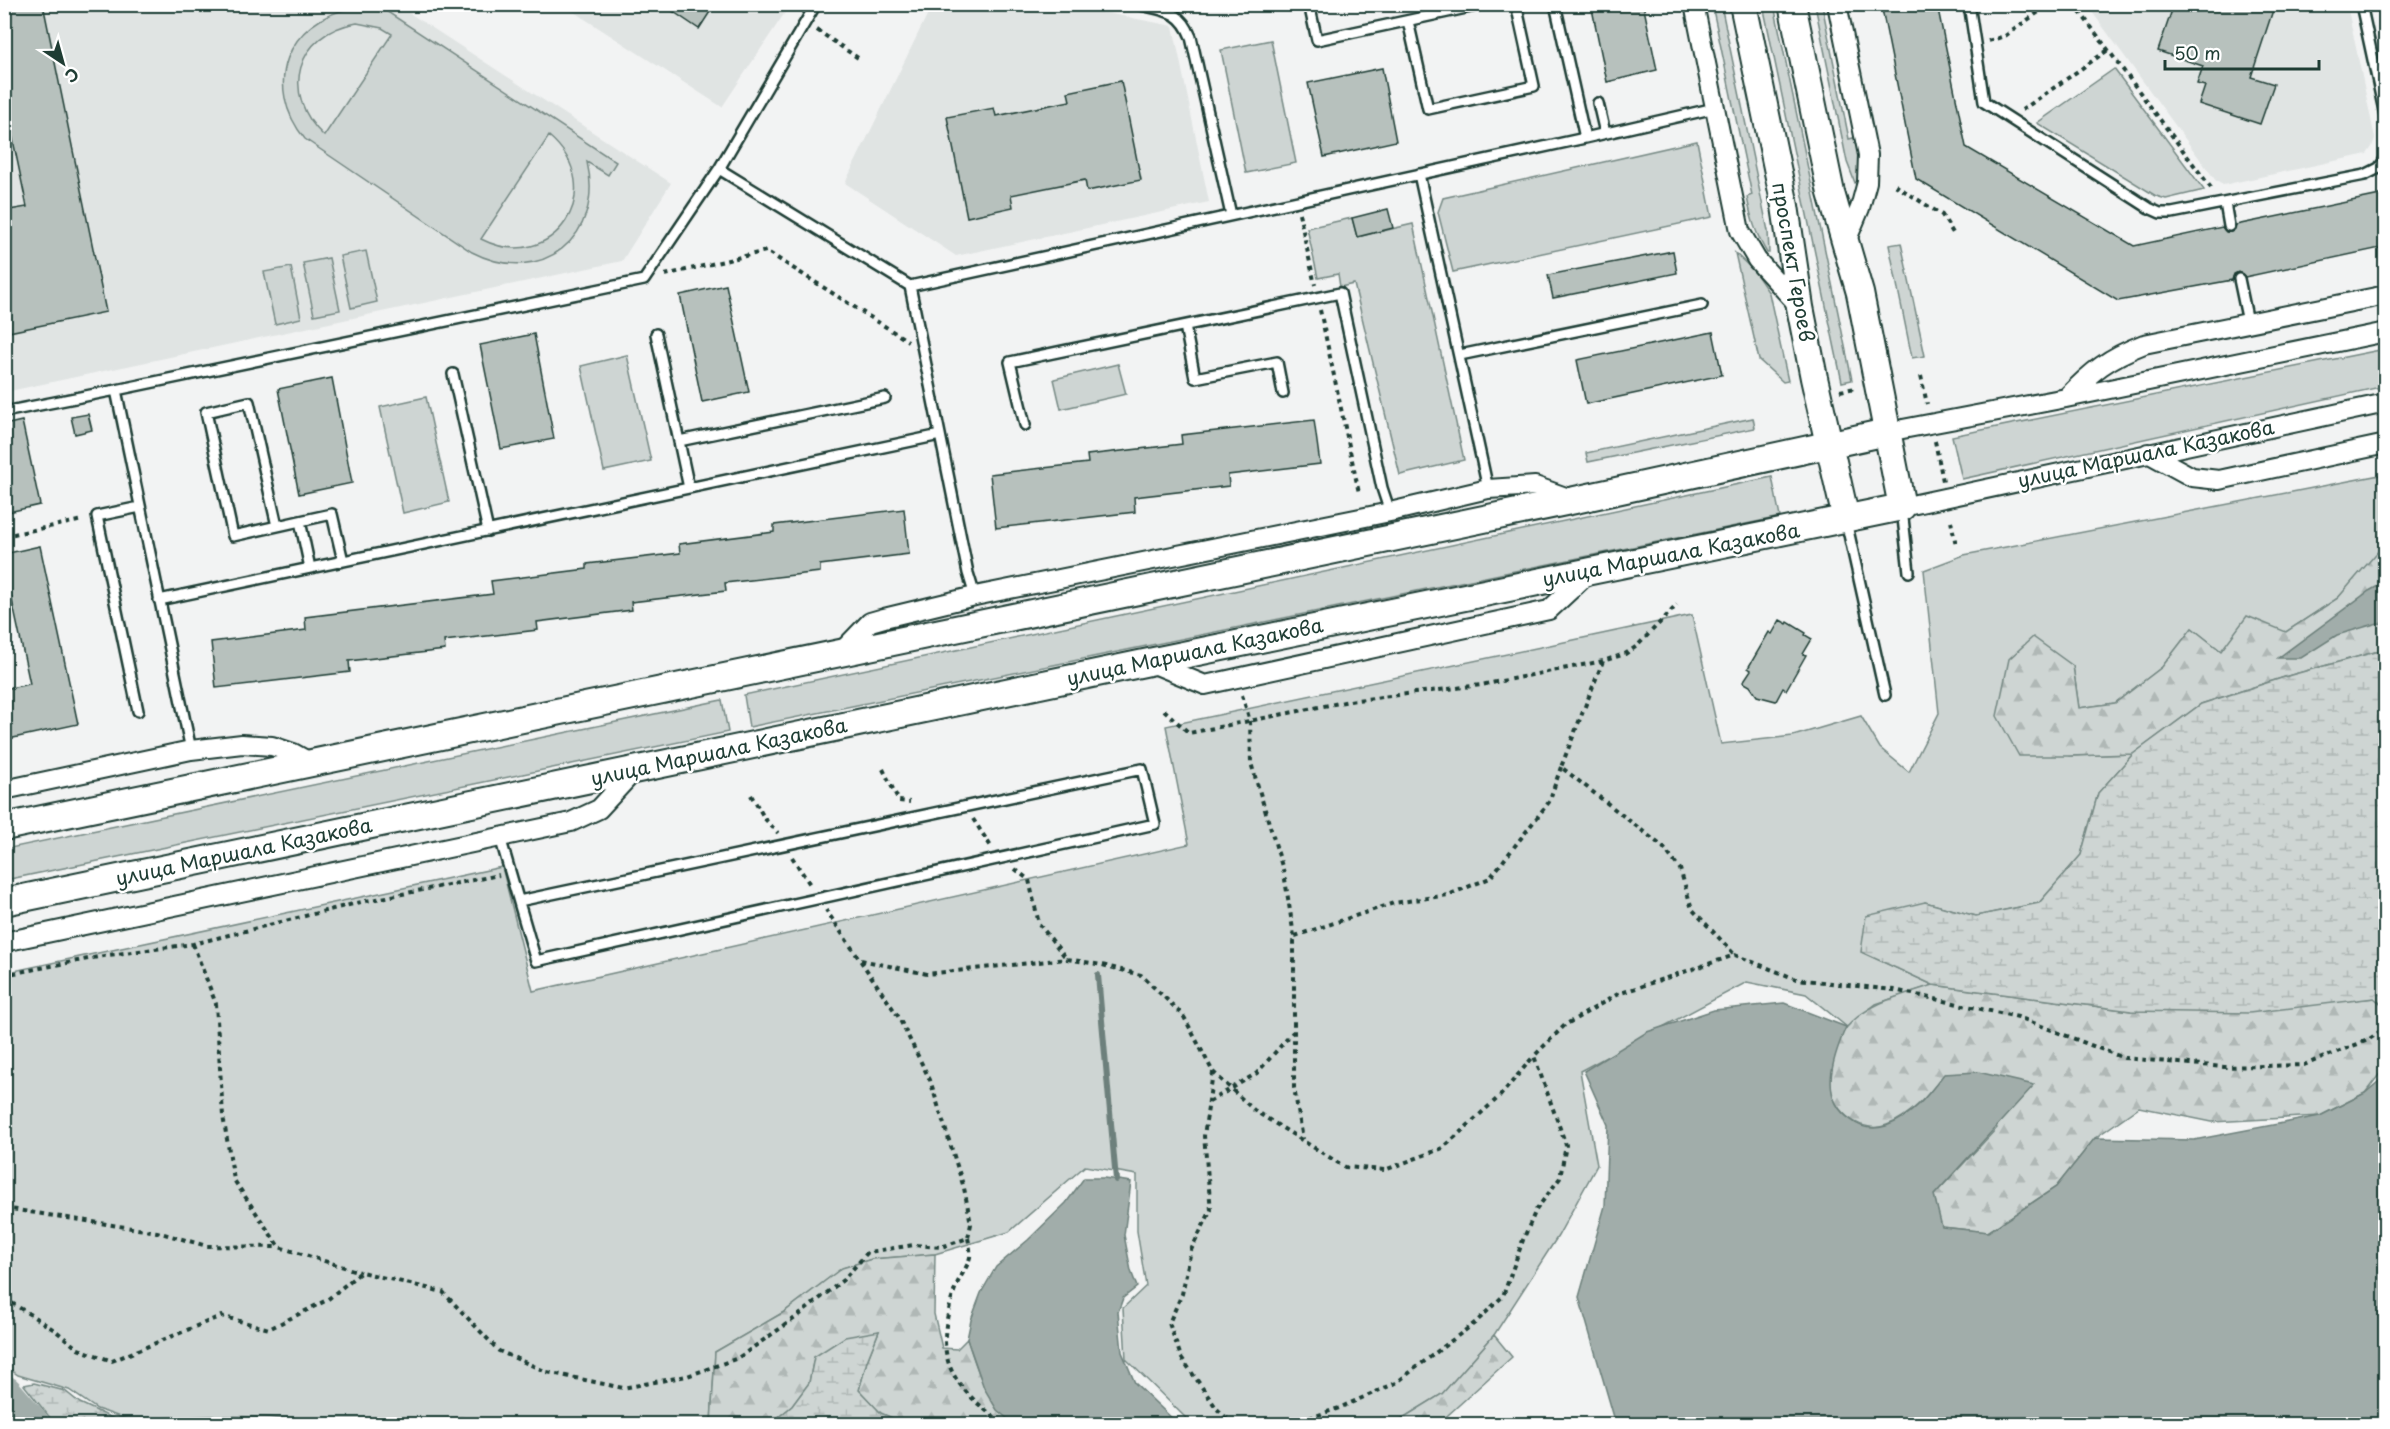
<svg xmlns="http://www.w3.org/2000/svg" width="2390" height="1429" viewBox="0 0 2390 1429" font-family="'Playpen Sans',sans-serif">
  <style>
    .built { fill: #e0e4e3 }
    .green { fill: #ced5d3; stroke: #768984; stroke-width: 1.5; fill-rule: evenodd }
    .forest { fill: url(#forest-firs); stroke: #768984; stroke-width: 1.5 }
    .wetland { fill: url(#wetland-marsh); stroke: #768984; stroke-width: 1.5 }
    .water { fill: #a1adaa; stroke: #6d807b; stroke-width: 1.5 }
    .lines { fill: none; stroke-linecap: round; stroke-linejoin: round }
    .stream { stroke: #6d807b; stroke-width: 6 }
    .river { stroke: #a1adaa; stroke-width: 38 }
    .building { fill: #b7c1bd; stroke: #1f3d34; stroke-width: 1.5 }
    .lane-casing { stroke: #1f3d34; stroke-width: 14 }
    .street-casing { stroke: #1f3d34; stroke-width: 22 }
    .secondary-casing { stroke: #1f3d34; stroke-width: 30 }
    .path { stroke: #1f3d34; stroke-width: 4; stroke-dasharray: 4.5 4.5; stroke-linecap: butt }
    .lane { stroke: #fff; stroke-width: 9 }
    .street { stroke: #fff; stroke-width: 18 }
    .secondary { stroke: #fff; stroke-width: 26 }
    .labels { text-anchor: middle; stroke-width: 5; stroke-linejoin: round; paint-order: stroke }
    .street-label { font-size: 20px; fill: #1f3d34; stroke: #fff }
  </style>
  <defs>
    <pattern id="forest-firs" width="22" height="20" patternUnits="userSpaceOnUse" patternTransform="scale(1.5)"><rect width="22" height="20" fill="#ced5d3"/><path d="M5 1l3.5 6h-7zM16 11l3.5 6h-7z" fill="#b0b8b6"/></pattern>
    <pattern id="wetland-marsh" width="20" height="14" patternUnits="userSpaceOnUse" patternTransform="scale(1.5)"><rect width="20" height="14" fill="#ced5d3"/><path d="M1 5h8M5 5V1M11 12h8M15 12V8" fill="none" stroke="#b0b8b6"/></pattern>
  </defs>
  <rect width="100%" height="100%" fill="#f2f3f3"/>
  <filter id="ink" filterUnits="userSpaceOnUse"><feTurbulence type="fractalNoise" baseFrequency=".0167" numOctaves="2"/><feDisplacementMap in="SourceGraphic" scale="12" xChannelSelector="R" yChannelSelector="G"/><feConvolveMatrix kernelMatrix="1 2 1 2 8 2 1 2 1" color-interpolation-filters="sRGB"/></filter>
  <g filter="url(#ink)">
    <path class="built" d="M4,5h393l274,178 -49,78 -617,131z
      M563,5h227l-68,102z
      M932,5h134l107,21 36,176 -253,54 -111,-73z
      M2087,5h260l28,133 -3,9 -5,7 -144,31 -7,-4z"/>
    <path class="green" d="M349,5h28l239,157 -8,13 -21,-13c18,75 -46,126 -115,90l-167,-113c-43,-53 -19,-119 48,-131zM357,23l25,5 10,6 -68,102c-44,-41 -29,-103 33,-113zM549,136c62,53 5,140 -68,103z
      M1712,5h9l47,226 1,22h-2c-11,-19 -16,-34 -20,-56l5,-2z
      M1763,5h11l78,375 -10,2z
      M1815,5h7l27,134 8,-2 4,35 -4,16 -10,-26z
      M1271,40l25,123 -50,10 -25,-123z
      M2114,69l90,121 -38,9 -10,-3 -119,-73z
      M1697,141l15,76 -259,55 -15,-60 5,-14z
      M1352,218l5,19 56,-13 51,236 -64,15 -46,-191 -14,3 -2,-13 -20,4 -11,-50z
      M1901,243l24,113 -13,2 -23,-113z
      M366,251l11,51 -26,6 -11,-52z
      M1735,253l19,18 15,22 19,88 -5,1 -24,-22z
      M329,258l11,52 -26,5 -11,-52z
      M291,267l10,51 -26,6 -11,-52z
      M2385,349v37l-423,93 -10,-43z
      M627,355l24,106 -47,10 -23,-105z
      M1118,364l8,30 -65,15 -7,-30z
      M426,397l23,105 -46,11 -23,-106z
      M1753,418l2,10 -167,34 -2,-9z
      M2385,474v74l-4,1 -43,49 -52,34 -65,19 -29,-23 -30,39 -47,36 -36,5 -6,-42 -4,90 64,-2 -35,39 -17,62 -42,48 -63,13 -51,-14 -63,50 71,33 -57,19 -29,23 -41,-33 -59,-12 -167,89 17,94 -39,71 -64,99 -52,59 -49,30h-201l-66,-65 -3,-51 23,-22 -9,-55v-56l-52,-9 -76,66 -74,22 -63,5 -29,9 -59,44 -69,40 -4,72h-214l-36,-7 -57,7h-62l-76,-7 -54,-1 -86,3 -29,-10 -28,-19 -51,-15 -13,-9 -1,-393 498,-106 31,124 656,-147 -23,-118 526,-111 29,129 72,-8 68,-20 19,32 29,24 30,-59 -15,-143 40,-15z
      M1772,477l8,40 -1031,210 -5,-32z
      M722,700l6,32 -723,148v-31z"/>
    <path class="forest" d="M2381,548h4v104h-10l-84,23 -90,29 -68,50 -64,2h-50l-22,-40 12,-57 24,-22 40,29 6,42 36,-5 47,-36 30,-39 29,23 26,-35 39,16 52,-34z
      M1933,985l198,26 191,-8 53,-5 10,9v60l-20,26 -45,23 -108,6 -73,-15 -44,31 -39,49 -68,45 -47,-5 -7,-32 63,-67 -52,-54c-17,21 -33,41 -58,51 -24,10 -54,-13 -56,-37 -2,-16 6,-49 16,-61 22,-25 56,-32 86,-42z
      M935,1254l-1,60 8,34 15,1 10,-10c12,36 18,60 47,85h-108l-25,-10 -22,-24 8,-29 12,-30 -65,26 -5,26 -17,23 -22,18h-59l4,-72 69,-40 58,-44 30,-9z
      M1494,1335l18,22 -74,67h-45l49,-30z"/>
    <path class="wetland" d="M2375,652h11l-1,355 -11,-9 -125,15 -118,-2 -198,-26 -72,-33 5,-36 59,-14 51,14 63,-13 42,-48 17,-62 35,-39 68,-50 90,-29z
      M879,1331l-12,30 -8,29 22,23 25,11h-136l22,-18 17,-23 5,-26 31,-20z
      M34,1383l31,8 15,12 36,17 26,4h-87l-31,-39z"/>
    <path class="water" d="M2385,582v42l-7,-1 -41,12 -36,23h-23l91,-67z
      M1784,1003l62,24c-13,30 -28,71 5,93 10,8 22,10 35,6 26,-9 43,-32 58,-52l34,-2 56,13 -100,110 8,32 46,5 68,-45 39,-49 99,2 126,-24 45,-23 20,-17v348h-769l-37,-127 26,-91 3,-81 -24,-54 63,-39 67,-22z
      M1084,1178h20l27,4 -7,53 7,36 6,16 -14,11 -5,14 4,40 13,31 43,41h-164l-17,-14 -13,-22 -17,-49 4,-19 10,-27 15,-26 32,-27 38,-37z"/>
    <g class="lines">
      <path class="stream" d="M1098,975l18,205"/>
      <path class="river" d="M4,1394l26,30"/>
    </g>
    <path class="building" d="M4,4h39l63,308 -102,21v-122l23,-4 -23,-110z
      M662,4h53l-16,25z
      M1591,4h52l14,66 -50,12z
      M1881,4h56l29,143 168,99 88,-19 4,5h5l4,-3 1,-4 149,-31v53l-140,30 -7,-5 -4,2 -2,6 -114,21 -202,-122z
      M2174,4h101l-24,73 23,7 -14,40 -61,-20 6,-18 -8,-2 6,-18 -45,-15z
      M1382,68l14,73 -72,16 -16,-74z
      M1121,81l20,99 -54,11 -2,-11 -74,15 2,12 -46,10 -20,-100 47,-9 2,8 74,-15 -2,-9z
      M1388,209l5,19 -36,9 -5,-19z
      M1673,251l4,22 -124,25 -5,-23z
      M726,285l23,107 -47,10 -22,-107z
      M1713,332l9,43 -136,29 -9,-44z
      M534,334l20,105 -53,10 -21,-104z
      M332,378l20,105 -53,11 -21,-105z
      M88,414l4,16 -17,4 -4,-17z
      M1314,420l6,44 -92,11 1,11 -95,11 1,15 -139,16 -6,-54 98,-11 -1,-8 95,-11 -1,-9z
      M22,421l18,84 -36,8v-88z
      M904,509l5,45 -89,11v7l-95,11 1,8 -95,11 1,8 -95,12 1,8 -94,11 1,9 -96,11 1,11 -134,16 -5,-46 95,-12 -1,-13 188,-23 -2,-13 96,-12v-5l93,-11 -1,-9 95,-12v-7z
      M40,546l38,178 -74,16v-51l26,-5 -26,-121v-9z
      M1780,620l7,4 1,-2 18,11 -1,2 7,4 -9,15 3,1 -20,35 -3,-2 -7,13 -19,-5 -7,-10 -7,-4 8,-12 -3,-2 21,-36 3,2z"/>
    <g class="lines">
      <defs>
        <path id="lane" d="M1137,4c27,7 43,5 54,33l40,178
          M1309,4l8,36 168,-36
          M1555,4l30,134 130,-30
          M1969,4l15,98 165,106 11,5h12l193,-38 14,-7 7,-10
          M2361,4l25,116
          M1408,21l20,88 106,-23 -18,-82
          M1598,103l7,30
          M719,169l191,117 58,287 7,23
          M1419,174l69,315
          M2225,203l4,23
          M2239,279l9,43
          M910,286l675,-148
          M1185,326l10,52 82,-16 6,31
          M656,334l33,154
          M1460,355l242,-50
          M453,374l35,157
          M116,390l528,-110 75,-111 97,-165
          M4,412l112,-22 75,360
          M1025,425l-15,-63 330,-69 42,195 8,24
          M679,441l206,-43
          M1902,509l7,63
          M300,521l32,-7 11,47
          M1846,521l39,174
          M277,526l-28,-124 -43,10 27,124 67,-15 10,47
          M159,600l781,-165
          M138,711l-41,-195 43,-9
          M500,837l36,124 619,-137 -13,-55 -623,132"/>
        <path id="street" d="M1694,4l46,227 17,29 43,47
          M1837,4l31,151 -1,27 -7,26 -15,36
          M2066,398c26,-27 42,-40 78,-54l242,-49
          M1887,432l179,-34 320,-66
          M2148,453l44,24 27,3 167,-36
          M1902,507l484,-104
          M841,652l29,-30 14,-4 91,-22 415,-84 98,-23 47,-3 39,14
          M1149,662l56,23 344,-75 42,-39
          M4,790l187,-40 51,-6 30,2 21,7 20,11
          M4,942l567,-120 28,-13 37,-40"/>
        <path id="secondary" d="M1743,4l42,202 15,101 14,71 32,141
          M4,827l1571,-327 312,-68
          M4,902l1145,-240 753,-155 -42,-214 -29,-100 -39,-189"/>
      </defs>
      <use href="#lane" class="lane-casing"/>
      <use href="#street" class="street-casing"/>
      <use href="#secondary" class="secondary-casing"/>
      <path class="path" d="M2074,4l137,184 1,4
        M817,30l44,30
        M1988,41l17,-5 45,-32
        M2022,110l86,-60
        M1895,185l47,30 11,18
        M1299,213l16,72
        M665,275l101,-24 142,90
        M1320,310l39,183
        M1921,376l6,28
        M1840,391l15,-3
        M1935,441l8,40
        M1951,521l5,24
        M4,536l79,-16
        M1603,661l-42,106 102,80 17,22 12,40 43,46
        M1242,695l8,26 1,42 33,110 10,63v152l9,51
        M1164,710l25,23 160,-32 132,-16 122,-24 22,-7 12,-8 40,-41
        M883,769l16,32 11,1
        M751,795l14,24 13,14
        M973,819l19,29
        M792,857l19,29
        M1015,869l14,11 10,44 28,35 35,6 39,10 42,40 30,57 -9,64 7,74 -20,40 -9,44 -13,29 12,34 36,52 16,15
        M1295,936l99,-33 54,-8 42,-17 59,-76 12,-35
        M193,944l23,60 7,112 11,64 45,67 81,25
        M861,960l66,14 140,-15
        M4,975l105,-20 84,-11 168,-42 138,-27
        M1213,1072l42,39 90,56 40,3 58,-22 57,-52 33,-39
        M1209,1102l48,-29 36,-41
        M4,1125l4,23 -4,6
        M4,1208l153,24 50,14 71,1
        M968,1238c1,5 3,13 2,19 -2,9 -10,20 -14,29 -24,70 -9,97 48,138
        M4,1298l52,33 22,18 34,12 109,-45 48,13 58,-29 34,-28 82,20 56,59 48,21 76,16 64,-12 51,-18 60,-42 45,-36 25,-28 46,-7 27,2 27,-9 3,-14 -7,-36 -34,-108 -32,-64 -72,-106
        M1292,1424l47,-16 57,-25 80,-61 27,-26 20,-56 13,-30 24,-32 6,-33 -32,-89 31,-31 53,-31 117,-39 61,24 98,11 124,27 106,41 100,9 80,-2 64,-25 18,-13"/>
      <use href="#lane" class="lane"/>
      <use href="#street" class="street"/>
      <use href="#secondary" class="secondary"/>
    </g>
  </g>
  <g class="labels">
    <g class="street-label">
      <text transform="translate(1793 262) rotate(80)" y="7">проспект Героев</text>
      <text transform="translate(2146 454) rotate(-12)" y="7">улица Маршала Казакова</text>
      <text transform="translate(1671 555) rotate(-11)" y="7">улица Маршала Казакова</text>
      <text transform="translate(1195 652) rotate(-12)" y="7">улица Маршала Казакова</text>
      <text transform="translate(719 752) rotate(-12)" y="7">улица Маршала Казакова</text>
      <text transform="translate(244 852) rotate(-12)" y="7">улица Маршала Казакова</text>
    </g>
  </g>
  <rect width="2390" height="1429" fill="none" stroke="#fff" stroke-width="24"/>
  <rect x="12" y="12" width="2366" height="1405" fill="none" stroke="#1f3d34" stroke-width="2" filter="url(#ink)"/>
  <g transform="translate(63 63) rotate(144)" stroke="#ffffff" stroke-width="4.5" paint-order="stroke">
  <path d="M0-4.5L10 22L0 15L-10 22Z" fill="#1f3d34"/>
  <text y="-9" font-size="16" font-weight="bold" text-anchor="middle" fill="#1f3d34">С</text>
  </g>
  <path d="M2165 60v9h154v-9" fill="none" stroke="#1f3d34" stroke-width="3"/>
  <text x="2174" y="60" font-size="18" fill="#1f3d34" stroke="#ffffff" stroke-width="4.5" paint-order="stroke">50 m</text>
</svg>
